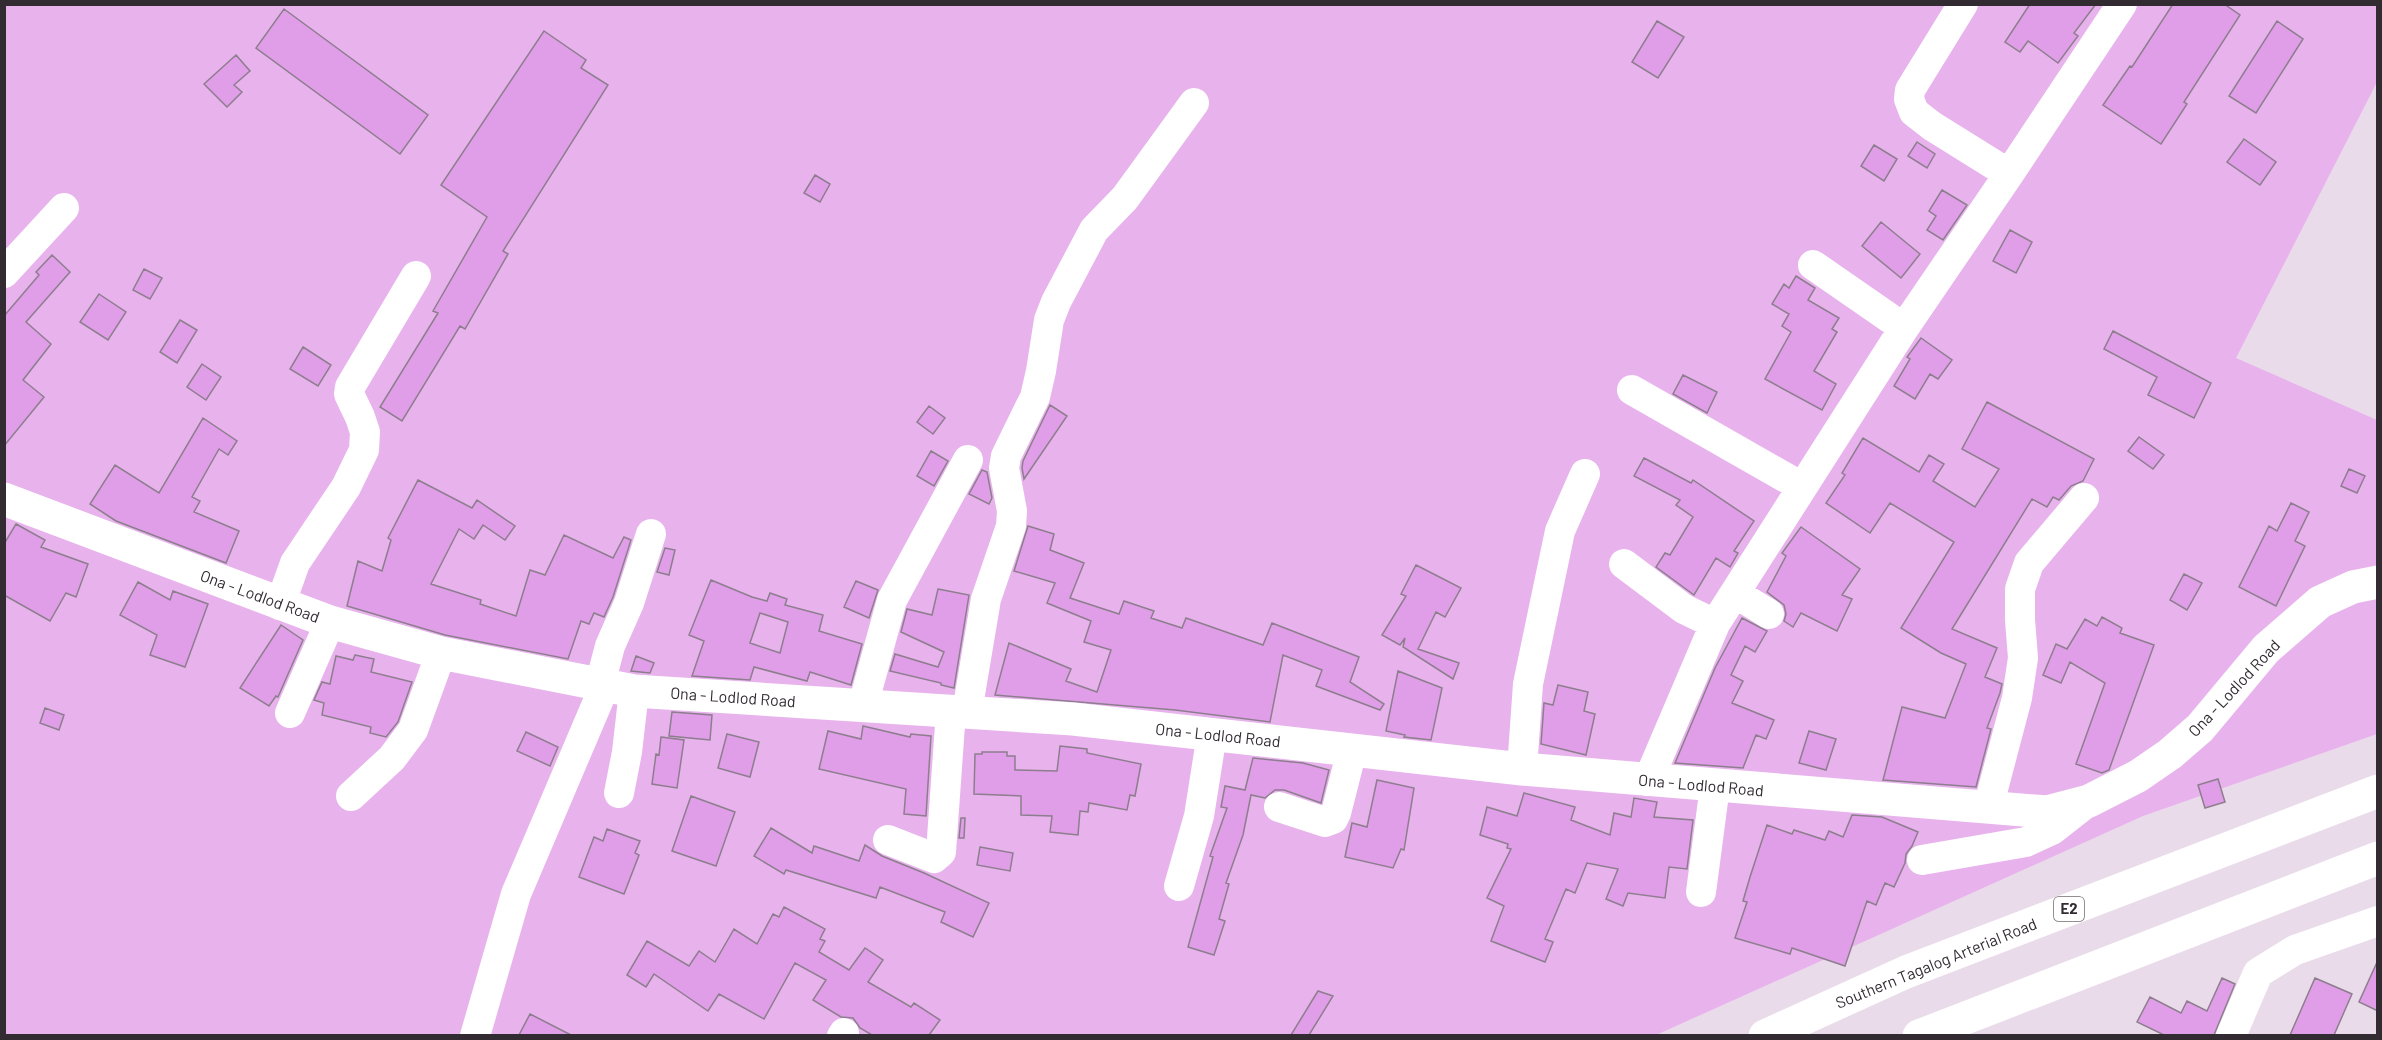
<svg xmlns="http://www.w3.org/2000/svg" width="2382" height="1040" viewBox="0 0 2382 1040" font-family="Barlow,sans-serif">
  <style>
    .green { fill: #e8b2ed }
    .building { fill: #e19ee8; stroke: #8c7e8d; stroke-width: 1.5; fill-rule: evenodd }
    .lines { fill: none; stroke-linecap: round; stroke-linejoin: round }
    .minor { stroke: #fff; stroke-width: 30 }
    .major { stroke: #fff; stroke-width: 33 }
    .highway { stroke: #fff; stroke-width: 33 }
    .labels { text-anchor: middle; stroke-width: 4.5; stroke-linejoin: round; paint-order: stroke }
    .shield { fill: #fff; stroke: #706b70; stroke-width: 1.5 }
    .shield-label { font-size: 15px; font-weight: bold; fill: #322c32 }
    .street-label { font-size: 16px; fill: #322c32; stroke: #fff }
  </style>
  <rect width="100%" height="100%" fill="#eadbeb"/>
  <path class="green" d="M5,5h2372v77l-141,276 141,62v314l-234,82 -487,219 -1651,1z"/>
  <path class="building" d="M2030,4h66l-22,29 4,3 -20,27 -30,-22 -8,11 -15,-10z
    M2173,4h51l16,11 -56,87 3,2 -26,40 -58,-39 27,-39 2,1z
    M284,9l144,106 -28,39 -144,-106z
    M1657,21l27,16 -26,41 -26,-16z
    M2277,21l26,18 -47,74 -27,-17z
    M544,31l42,29 -5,8 27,17 -105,166 5,3 -43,75 -5,-3 -58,95 -22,-14 58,-94 -5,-2 54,-94 -46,-32z
    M236,55l14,16 -16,14 8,7 -15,15 -23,-23z
    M2244,139l32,23 -16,23 -33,-23z
    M1917,142l18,12 -8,14 -19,-12z
    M1874,145l23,14 -13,22 -23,-15z
    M815,175l15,9 -10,18 -16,-9z
    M1942,190l25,15 -24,35 -16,-10 9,-14 -7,-5z
    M1881,222l39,32 -19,24 -39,-32z
    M2010,230l22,12 -16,31 -23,-12z
    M52,255l18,17 -44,50 25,22 -28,36 21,17 -40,49v-130l35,-41 -3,-3z
    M144,269l18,9 -12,21 -17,-9z
    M1796,276l19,12 -7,12 31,18 -7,11 5,3 -23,39 22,13 -14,26 -57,-31 26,-47 -9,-6 7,-12 -17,-10 12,-20 5,4z
    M99,294l27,18 -18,28 -28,-18z
    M180,320l17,10 -20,33 -17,-11z
    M2113,331l98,52 -17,35 -46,-23 9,-18 -53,-28z
    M1921,338l31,22 -14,19 -8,-5 -15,25 -21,-13 16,-27 -3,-2z
    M303,347l28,18 -13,21 -28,-17z
    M202,364l19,13 -15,23 -19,-13z
    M1683,375l34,17 -10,21 -34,-19z
    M1987,402l107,57 -11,22 -12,5 -12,14 -6,-3 -6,10 -15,-8 -80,130 45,19 -12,29 17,7 -2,9 -13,35 4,1 -15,58 -93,-7 19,-73 43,11 21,-54 -25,-11 -40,-25 53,-86 -64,-39 -20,30 -44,-30 19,-28 -3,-2 21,-35 56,34 10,-17 15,9 -11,17 42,26 24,-38 -37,-20z
    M1050,405l17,11 -43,63 -2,-11 1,-7z
    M929,406l16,12 -12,16 -16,-12z
    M203,418l34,23 -9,14 -9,-6 -27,48 8,4 -6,11 45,19 -13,32 -110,-42 -26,-17 25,-39 44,28z
    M2139,437l25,18 -11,14 -25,-18z
    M931,451l17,10 -14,25 -17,-10z
    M1644,458l47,25 2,-3 61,41 -20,30 4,2 -8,14 -14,-9 -22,37 -38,-28 9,-14 5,2 23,-38 -17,-12 4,-5 -46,-24z
    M2349,469l16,7 -8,17 -16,-7z
    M982,470l5,2 5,26 -3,6 -20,-10z
    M418,480l54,28 5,-8 38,26 -10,14 -22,-15 -9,14 -15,-10 -28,55 50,16 -1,4 36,12 14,-46 15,5 19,-40 49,23 11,-21 7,3 -18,57 -9,20 -10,-4 -5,11 -8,-3 -13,38 -123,-24 -98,-29 11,-45 24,10 9,-31 -3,-2z
    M2291,503l18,9 -14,29 10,5 -29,60 -37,-19 30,-61 8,5z
    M16,524l29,16 -4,7 47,17 -12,33 -10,-4 -16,28 -46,-26v-51z
    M1028,526l26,8 -4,16 34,13 -14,35 49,16 5,-13 30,10 -3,7 31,10 4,-10 77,27 9,-22 87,34 -9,25 34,22 -4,6 -64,-24 6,-16 -39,-15 -13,67 -95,-12 -180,-15 14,-52 62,26 -5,12 31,11 14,-42 -27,-8 7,-21 -44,-18 8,-20 -41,-12z
    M1801,527l59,42 -18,26 10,4 -15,32 -36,-18 -8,14 -9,-6 2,-7 -2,-9 -17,-13 19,-36 -4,-3z
    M665,548l10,2 -6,25 -12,-3z
    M1416,565l45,23 -16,29 -9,-5 -18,37 41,14 -6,16 -50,-32 2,-9 -5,7 -18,-10 24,-39 -5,-2z
    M2184,574l18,9 -15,27 -17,-10z
    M711,580l41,17 15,4 3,-8 17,6 -2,6 38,10 -4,16 43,13 -11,41 -41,-13 -3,9 -53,-14 -4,13 -58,-4 12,-35 -15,-6zM760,613l28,9 -8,31 -30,-10z
    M856,581l22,9 -9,28 -25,-11z
    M138,582l32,18 3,-9 35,13 -23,63 -35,-12 7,-20 -37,-20z
    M938,589l31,6 -15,93 -13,-3v-2l-51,-12 5,-17 43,13 6,-15 -43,-20 6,-23 25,6z
    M2102,617l20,11 -2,5 34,12 -45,125 -7,3 -26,-9 29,-81 -35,-21 -9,21 -18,-8 13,-31 11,5 18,-30 12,7z
    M1742,618l25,13 -12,21 -10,-6 -14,29 12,6 -11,22 42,17 -8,19 -10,-4 -13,33 -68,-5 40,-95z
    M281,625l22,15 -25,57 -2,-1 -7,10 -29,-18z
    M355,655l19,4 -3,13 41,10 -14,40 -12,15 -16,-4 1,-6 -49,-12 2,-12 -10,-3 8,-18 8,2 6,-28 17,4z
    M636,656l18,7 -4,10 -19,-2z
    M1398,671l44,17 -11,52 -27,-3 1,-2 -19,-4z
    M1558,685l30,7 -4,19 11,3 -9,41 -45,-11 3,-41 9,2z
    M45,708l19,7 -5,15 -19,-7z
    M672,712l40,3 -2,25 -41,-4z
    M863,726l47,11 1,-3 20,2 -5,80 -22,-2 2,-25 -87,-20 9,-38 33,8z
    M1809,731l27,8 -10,31 -27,-7z
    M526,732l32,15 -8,19 -33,-15z
    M727,734l32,8 -9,35 -32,-9z
    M661,737l23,3 -7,48 -25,-4 4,-30 3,1z
    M1060,746l27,3v4l54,11 -6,32 -5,-1 -3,15 -38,-7 -1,9 -8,-1 -2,24 -28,-3 2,-16 -31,-1v-19l-47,-2 1,-40h7v-2h25v4h8v14l42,1z
    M1253,758l50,5 26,7 -8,33 -37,-13h-9l-10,8 -14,-3 -8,40 -17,48 3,1 -10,35 6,2 -11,34 -26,-8 25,-90 -3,-1 17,-48 -6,-1 4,-21 20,4z
    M2218,779l7,23 -20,6 -7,-23z
    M1377,780l37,8 -10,62 -3,-1 -8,19 -48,-11 7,-34 15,4z
    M1524,793l51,14 -4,13 39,15 4,-22 17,4 3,-19 23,4 -3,15 39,3 -6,49 -18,-2 -4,31 -37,-5 -5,13 -17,-7 12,-30 -31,-6 -12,30 -9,-4 -21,50 8,3 -8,20 -54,-21 13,-35 -17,-8 24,-49 -4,-1 1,-4 -28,-9 7,-28 30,9z
    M691,796l44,16 -19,54 -44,-15z
    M1852,815l30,2 36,15 -6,14 -6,8 -1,9 -11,24 -9,-4 -9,22 -9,-4 -22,65 -53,-18 -2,6 -55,-16 12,-36 -4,-1 7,-24 17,-52 25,9 2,-4 31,10 4,-9 14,6z
    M961,818h4l-1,20h-5z
    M771,828l41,25 2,-7 45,15 6,-16 17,11 42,17 65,30 -16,34 -32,-15 4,-10 -65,-25 -4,11 -90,-28 -2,4 -30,-18z
    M607,829l33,12 -5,12 4,2 -15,39 -45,-17 15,-40 9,4z
    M980,847l33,6 -3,18 -33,-6z
    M784,907l41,22 -5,10 5,2 -6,11 30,18 16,-22 18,12 -15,22 43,25 3,-4 26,17 -11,15h-57l-12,-7 -7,-10 -12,-1 -28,-17 13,-20 -31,-17 -31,56 -45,-25 -11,17 -54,-37 -8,13 -19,-12 20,-34 42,25 10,-15 16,11 19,-33 23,15 16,-30 6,3z
    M2378,960v51l-19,-9z
    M2222,978l13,6 -21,51h-50l-27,-13 13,-25 31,16 6,-12 20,10z
    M2315,978l37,16 -18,41h-44z
    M1318,991l15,5 -24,39h-18z
    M530,1014l41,21h-52z"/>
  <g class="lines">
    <path class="minor" d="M1963,4l-53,86 -1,9 5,13 18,14 77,48
      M1813,265l91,63
      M4,273l60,-65
      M1632,390l170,97
      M1624,564l60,45 31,15
      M1735,593l34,21
      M280,605l15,-42 51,-76 18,-37 1,-18 -5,-15 -11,-23 1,-7 66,-111
      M600,684l10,-38 19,-43 22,-69
      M863,705l29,-105 76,-140
      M967,712l19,-113 25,-73 1,-15 -8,-43 2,-12 29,-59 6,-26 8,-51 7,-18 38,-72 31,-32 69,-95
      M290,713l40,-91
      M1522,769l6,-85 32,-153 25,-57
      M1648,781l67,-157 189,-296 105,-154 113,-170
      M619,793l8,-41 7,-61
      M351,796l41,-38 21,-28 28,-77
      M1279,807l46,15 8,-3 3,-6 16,-63
      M1988,808l29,-110 6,-40 -3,-38v-31l9,-26 55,-65
      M888,840l46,18 7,-6 10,-141
      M1922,860l104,-18 26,-12 37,-29
      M1179,886l20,-70 13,-82
      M1701,892l14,-106
      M475,1036l41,-142 89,-209
      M842,1036l2,-3
      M2231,1036l27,-63 37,-23 83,-29"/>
    <path class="major" d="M4,499l326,123 111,31 193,38 439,28 449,50 525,43 42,-11 49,-25 32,-22 30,-26 66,-79 54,-47 33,-15 25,-5"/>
    <path class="highway" d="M1765,1036l141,-64 472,-181
      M1919,1036l459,-178"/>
  </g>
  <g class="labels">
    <rect class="shield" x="2054" y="897" width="30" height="24" rx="4.5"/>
    <g class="shield-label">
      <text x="2069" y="914">E2</text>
    </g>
    <g class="street-label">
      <text transform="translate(260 596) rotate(20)" y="6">Ona - Lodlod Road</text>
      <text transform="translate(2234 688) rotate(-47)" y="6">Ona - Lodlod Road</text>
      <text transform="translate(733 697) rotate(4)" y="6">Ona - Lodlod Road</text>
      <text transform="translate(1218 735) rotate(6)" y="6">Ona - Lodlod Road</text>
      <text transform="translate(1701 785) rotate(5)" y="6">Ona - Lodlod Road</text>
      <text transform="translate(1936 963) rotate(-22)" y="6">Southern Tagalog Arterial Road</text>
    </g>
  </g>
  <rect width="2382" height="1040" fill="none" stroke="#322c32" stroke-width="12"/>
</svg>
